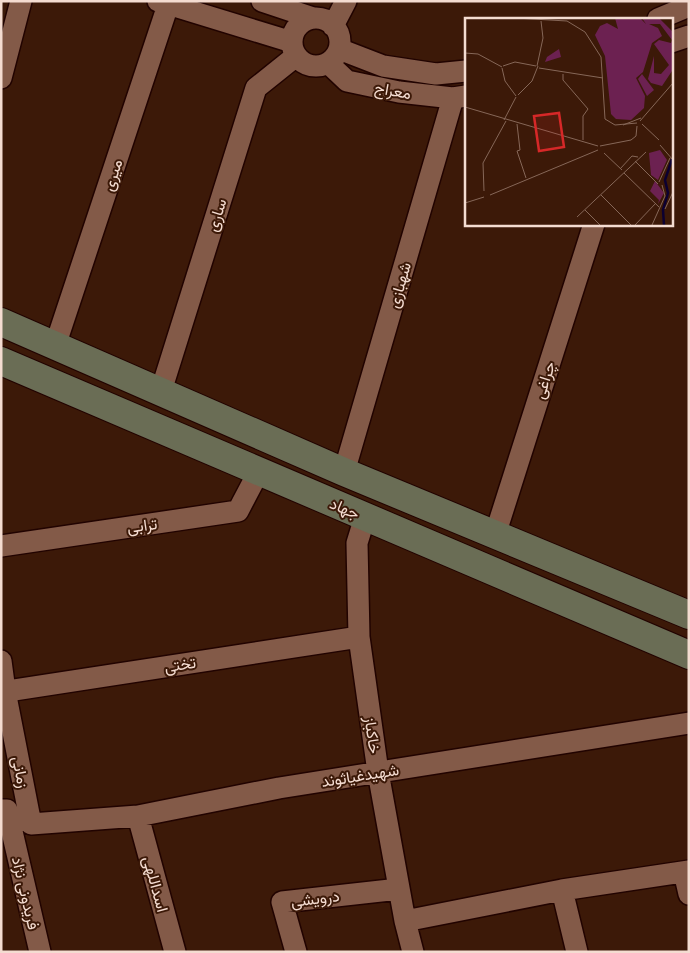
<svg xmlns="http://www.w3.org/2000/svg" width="690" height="953" viewBox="0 0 690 953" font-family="'Noto Sans',Vazirmatn,sans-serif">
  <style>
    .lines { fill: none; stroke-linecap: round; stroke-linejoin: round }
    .minor-casing { stroke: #210300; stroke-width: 24 }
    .secondary-casing { stroke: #210300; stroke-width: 30 }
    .minor { stroke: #835a48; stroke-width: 21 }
    .secondary { stroke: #6a6d55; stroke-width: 28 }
    .labels { text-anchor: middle; stroke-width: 4; stroke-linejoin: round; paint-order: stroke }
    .street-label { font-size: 16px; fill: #f4dcd1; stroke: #3c1908 }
    .inset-river { fill: none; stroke: #0c0031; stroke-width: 2.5 }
    .inset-road { fill: none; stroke: #866758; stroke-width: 1 }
    .view { fill: #d62828; fill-opacity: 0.15; stroke: #d62828; stroke-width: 2.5 }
    .inset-edge { fill: none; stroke: #f4dcd1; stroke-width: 2.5 }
  </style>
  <rect width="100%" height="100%" fill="#3c1908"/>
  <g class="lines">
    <defs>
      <path id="minor" d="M158,1l134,41
        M262,1l51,17
        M292 42a24 24 0 1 1 48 0a24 24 0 1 1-48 0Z
        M658,19l31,-13
        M333,26l13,-25
        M671,42l18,-6
        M339,49l44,17 53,8 30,-3
        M328,63l19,18 52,11 54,6 13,-2
        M1,78l20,-77
        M55,346l113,-341
        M161,391l95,-303 40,-32
        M344,472l109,-374
        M365,517l-8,26 2,94 19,135 27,149 8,31
        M495,535l99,-311
        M1,546l237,-35 21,-40
        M1,661l4,30 26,133 107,-8 141,-28 410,-65
        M1,692l358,-55
        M1,810h6l33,142
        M138,816l37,136
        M684,872l5,22
        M562,890l15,62
        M405,921l157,-31 127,-19
        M296,952l-14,-50 117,-13"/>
      <path id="secondary" d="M1,322l343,150 345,143
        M1,361l688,294"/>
    </defs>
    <use href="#minor" class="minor-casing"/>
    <use href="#secondary" class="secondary-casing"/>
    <use href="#minor" class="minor"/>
    <use href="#secondary" class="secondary"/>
  </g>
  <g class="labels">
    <g class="street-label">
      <text transform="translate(393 90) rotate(10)" y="6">معراج</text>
      <text transform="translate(112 175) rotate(-72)" y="6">میری</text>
      <text transform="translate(216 215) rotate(-73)" y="6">ساری</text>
      <text transform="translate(399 285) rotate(-74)" y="6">شهبازی</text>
      <text transform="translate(544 380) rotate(-72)" y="6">چراغی</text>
      <text transform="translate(345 508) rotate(23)" y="6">جهاد</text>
      <text transform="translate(142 525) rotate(-8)" y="6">ترابی</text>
      <text transform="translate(180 664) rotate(-9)" y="6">تختی</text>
      <text transform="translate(373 735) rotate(82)" y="6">خاکباز</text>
      <text transform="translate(21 772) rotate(79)" y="6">زمانی</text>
      <text transform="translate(360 775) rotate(-9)" y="6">شهید‌غیاثوند</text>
      <text transform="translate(156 884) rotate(75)" y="6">اسداللهی</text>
      <text transform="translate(26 893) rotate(77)" y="6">فریدونی نژاد</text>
      <text transform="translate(315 898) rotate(-7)" y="6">درویشی</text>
    </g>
  </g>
  <g transform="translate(465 18)">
    <rect width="208" height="208" fill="#3c1908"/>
    <path d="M94,31l2,8 -16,5 2,-5zM177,56l12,16 -7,6 -9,-17zM195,132l7,10 -9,20 -7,-5 -2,-22zM190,163l9,12 -6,11 1,-4 -9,-9z" fill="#6c2151"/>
    <path d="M150,0h25l6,6 -4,-6h17l13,13v40l-10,15 -11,-3 -3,-4 6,-23v17l7,1 8,-9 -15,-21 5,-4 12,3 1,-3 -12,-16h-11l9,4 4,8 -10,7 -9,29 -7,6 9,18 -1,12 -13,12 -15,-1 -5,-5 -6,-58 -10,-21 5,-9 7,-3 11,6z" fill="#6c2151"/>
    <path class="inset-river" d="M199,207l-1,-15 5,-17 -3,-13 7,-21"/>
    <path class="inset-road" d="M50,0l52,3 18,11 16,25 4,62 10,6 22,-2M0,35l13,1 24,13M38,48l12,-4 21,4M72,48l6,-28 -2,-17M37,50l3,13 11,15M74,50l64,10M98,56v6l25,29 -5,7v24M53,77l14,-14 6,-15M0,89l133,39M39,102l12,-23M175,103l33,-38M52,106l3,26 -3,1 9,27M177,106l17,16M158,107l18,-7M195,127l13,15M135,128l31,-6 5,-4 1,-10M139,135l18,17M170,143l23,23M155,151l12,-13 6,1M159,155l35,34M194,164l11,-24M19,173l-1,-28 23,-42M25,177l108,-45M136,177l30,30M0,185l19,-6M200,191l8,-17M120,192l15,15M112,199l69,-65M170,207l21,-22M187,207l13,-29 -3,-11"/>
    <path class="view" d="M94,95l5,34 -25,4 -5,-35z"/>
    <rect width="208" height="208" class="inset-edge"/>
  </g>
  <rect width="690" height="953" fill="none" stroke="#f4dcd1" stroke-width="5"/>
</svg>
